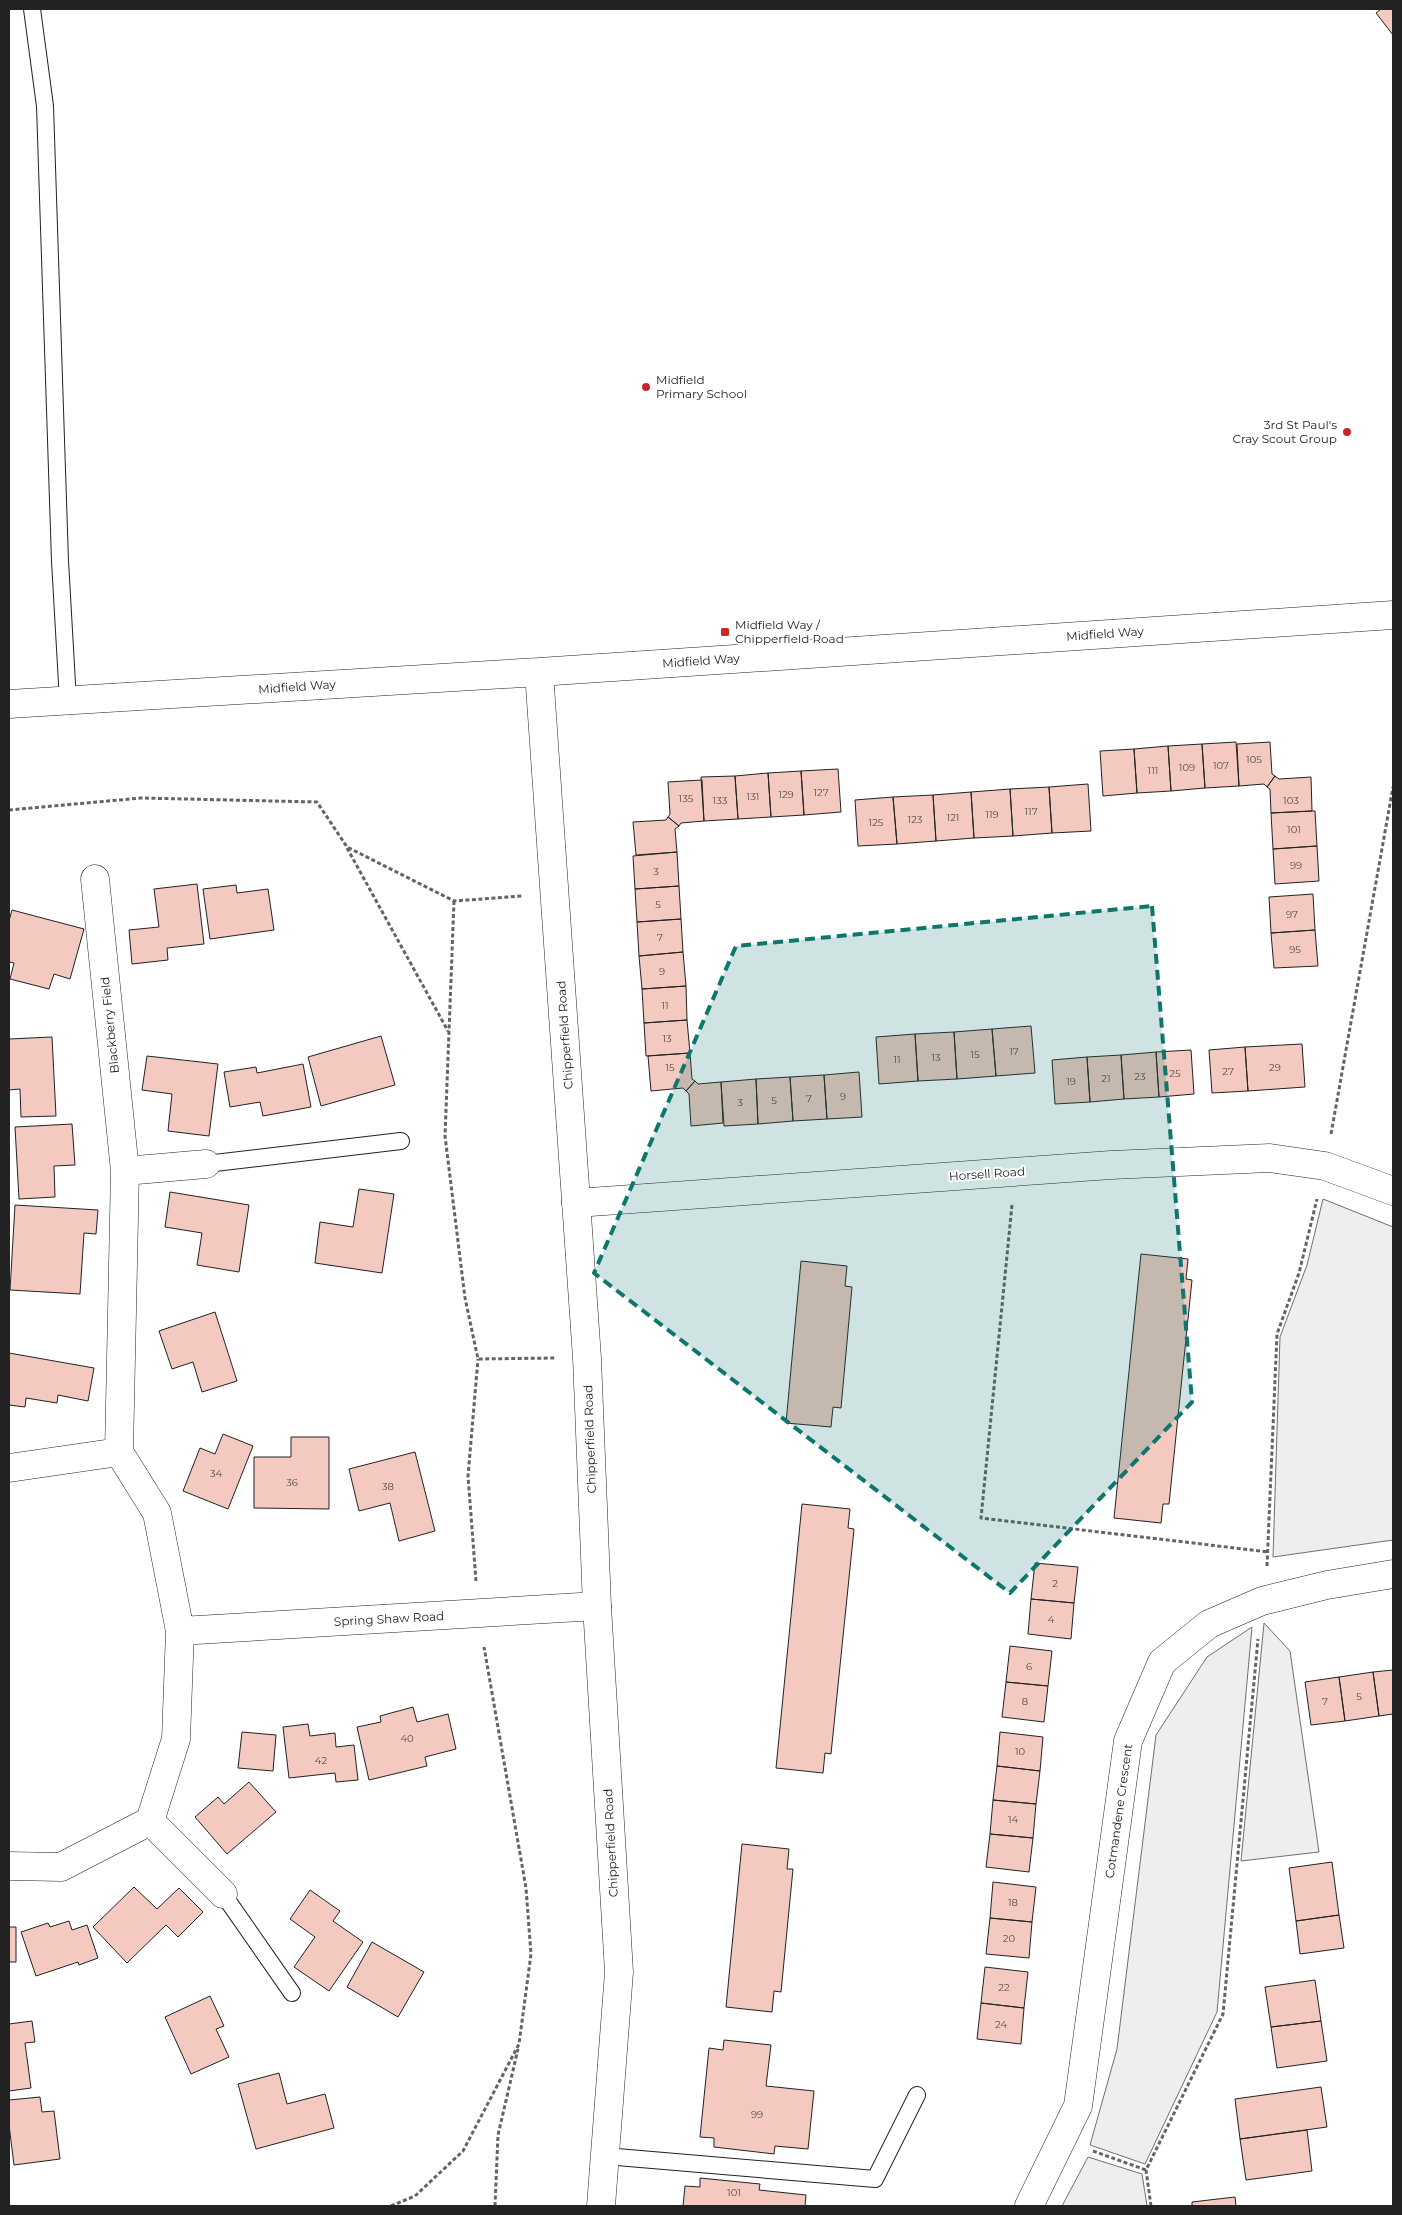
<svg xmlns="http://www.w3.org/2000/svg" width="1402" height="2215" viewBox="0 0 1402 2215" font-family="Montserrat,sans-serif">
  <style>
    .green { fill: #eee; stroke: #6f6f6f }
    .building { fill: #f3c9c0; stroke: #222 }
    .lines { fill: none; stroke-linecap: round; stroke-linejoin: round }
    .service-casing { stroke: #222; stroke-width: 18 }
    .minor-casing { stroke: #222; stroke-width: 29 }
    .tertiary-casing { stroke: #222; stroke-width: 29 }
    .path { stroke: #646464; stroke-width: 3; stroke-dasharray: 4 2.5; stroke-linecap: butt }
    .service { stroke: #fff; stroke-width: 16 }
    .minor { stroke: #fff; stroke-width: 28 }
    .tertiary { stroke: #fff; stroke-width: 28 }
    .marked { fill: #0f766e; fill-opacity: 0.2; stroke: #0f766e; stroke-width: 4; stroke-dasharray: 10 6; stroke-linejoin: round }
    .poi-dot { fill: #c62828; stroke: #fff; stroke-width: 2 }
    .labels { text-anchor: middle; stroke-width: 4; stroke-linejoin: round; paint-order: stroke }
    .number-label { font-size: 10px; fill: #564c4a }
    .poi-label { font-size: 12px; fill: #222; stroke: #fff; text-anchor: start }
    .street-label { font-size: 12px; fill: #222; stroke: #fff }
  </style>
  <rect width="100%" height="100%" fill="#fff"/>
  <path class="green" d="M1323,1199l70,28v313l-120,17 7,-220 27,-72z
    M1264,1623l26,28 29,201 -78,9z
    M1252,1627l-35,385 -72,152 -55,-19 27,-96 39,-314 51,-78z
    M1088,2157l54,17 5,32h-85z"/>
  <path class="building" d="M1381,9h12v26l-17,-22z
    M1236,742l3,44 -34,2 -3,-44z
    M1270,742l2,32 3,2 -8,11 -3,-3 -25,2 -2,-42z
    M1202,744l3,44 -34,3 -3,-45z
    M1168,746l3,45 -34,2 -3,-44z
    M1134,749l3,44 -34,3 -3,-45z
    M838,769l3,43 -37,3 -3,-44z
    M801,771l3,44 -33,2 -3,-44z
    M768,773l3,44 -33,2 -3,-43z
    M735,776l3,43 -34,2 -3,-44z
    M1275,776l4,3 32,-2 1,34 -41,2 -1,-24 -3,-2z
    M702,780l2,41 -23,2 -2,3 -11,-9 2,-3 -2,-32z
    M1088,784l3,47 -39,2 -3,-46z
    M1049,787l3,46 -39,3 -3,-47z
    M1010,789l3,47 -39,2 -3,-46z
    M971,792l3,46 -38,3 -3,-46z
    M933,795l3,46 -39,3 -4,-47z
    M893,797l4,47 -39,2 -3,-46z
    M1312,811h3l2,35 -44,3 -2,-36z
    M668,817l11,9 -4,3 2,23 -41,3 -3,-33 33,-2z
    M1317,846l2,35 -44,3 -2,-35z
    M677,852l2,34 -44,3 -2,-33z
    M197,884l7,60 -37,4 1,12 -36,4 -3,-34 30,-3 -5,-38z
    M236,885l1,8 31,-4 6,41 -64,9 -7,-50z
    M679,886l2,33 -44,3 -2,-33z
    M1313,894l2,36 -44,3 -2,-36z
    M12,910l72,19 -14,50 -16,-5 -5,15 -39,-10 4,-16 -5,-1v-41z
    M681,919l2,33 -44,4 -2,-34z
    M1315,930l3,36 -44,2 -3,-35z
    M683,952l3,34 -44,3 -3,-33z
    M686,986l1,34 -43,3 -2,-34z
    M687,1020l3,33 -44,3 -2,-33z
    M1031,1026l4,47 -39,3 -4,-47z
    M992,1029l4,47 -39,3 -3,-47z
    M954,1032l3,47 -39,2 -3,-47z
    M915,1034l3,47 -39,3 -3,-47z
    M381,1036l14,49 -74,21 -13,-49z
    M52,1037l4,79 -35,1 -1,-28 -11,1v-51z
    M1302,1044l3,43 -57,4 -3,-44z
    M1245,1047l3,44 -36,2 -3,-43z
    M1191,1050l3,44 -35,3 -3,-45z
    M1156,1052l3,45 -35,2 -3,-44z
    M690,1053l2,26 3,2 -9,10 -3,-3 -32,3 -3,-35z
    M1121,1055l3,44 -34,3 -3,-45z
    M147,1056l71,8 -9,72 -41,-5 4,-37 -30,-4z
    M1087,1057l3,45 -35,2 -3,-44z
    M303,1064l8,43 -48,9 -3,-14 -30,5 -6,-35 32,-5 1,6z
    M859,1072l3,45 -35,2 -3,-44z
    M824,1075l3,44 -34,2 -3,-44z
    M790,1077l3,44 -35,3 -2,-45z
    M756,1079l2,45 -34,2 -3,-44z
    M695,1081l3,3 23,-2 2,41 -32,3 -2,-32 -3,-3z
    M72,1124l3,41 -21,1 1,31 -36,2 -4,-72z
    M359,1189l35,5 -12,79 -67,-10 5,-41 33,5z
    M170,1192l79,13 -10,67 -42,-7 5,-32 -37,-6z
    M15,1205l83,5 -2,24 -12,-1 -4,61 -70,-4z
    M1141,1254l47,5 -2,20 6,1 -23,224h-6l-2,19 -47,-5z
    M801,1261l46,5 -2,20 7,1 -11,121 -8,-1 -2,20 -45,-4z
    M215,1312l22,69 -35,11 -9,-30 -21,7 -13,-38z
    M9,1353l85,15 -6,33 -30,-6 -1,8 -31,-5 -1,9 -16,-2z
    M223,1434l30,12 -25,63 -45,-18 17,-43 15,6z
    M291,1437h38v72l-75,-1v-51h37z
    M415,1452l20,79 -36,10 -9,-38 -31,8 -10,-42z
    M802,1504l48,5 -2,19 6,1 -23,225 -6,-1 -2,20 -47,-5z
    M1035,1563l43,4 -4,36 -43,-4z
    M1031,1599l43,4 -3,36 -43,-5z
    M1010,1646l42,5 -4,35 -42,-4z
    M1393,1670v44l-14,2 -6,-44z
    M1373,1672l6,44 -34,5 -6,-44z
    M1339,1677l6,44 -34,4 -6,-43z
    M1006,1682l42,4 -4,36 -42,-5z
    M413,1707l4,15 31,-8 8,35 -31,8 2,9 -58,14 -12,-53 24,-5 -1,-6z
    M308,1724l2,12 25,-3 1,14 18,-2 4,35 -22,2 -1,-9 -46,5 -6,-51z
    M242,1732l34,3 -3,36 -35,-3z
    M1000,1732l43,5 -3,34 -43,-5z
    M997,1766l43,5 -4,33 -43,-4z
    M249,1782l27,30 -49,42 -32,-37 23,-20 6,7z
    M993,1800l43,4 -3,34 -43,-4z
    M990,1834l43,4 -4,34 -43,-5z
    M742,1844l47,5 -2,20h6l-12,123 -7,-1 -2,21 -46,-5z
    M1332,1862l7,53 -43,6 -7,-53z
    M993,1882l43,5 -4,35 -42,-4z
    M134,1887l23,22 22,-21 24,24 -25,25 -12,-12 -39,38 -34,-36z
    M310,1890l30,21 -7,10 30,21 -34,49 -35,-24 21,-30 -25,-18z
    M1339,1915l5,33 -44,6 -4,-33z
    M990,1918l42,4 -3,36 -43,-4z
    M69,1921l3,9 15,-5 11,33 -19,7 -1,-3 -42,14 -15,-44 27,-9 2,4z
    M9,1927h7v35h-7z
    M372,1942l52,30 -26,45 -51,-30z
    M985,1967l43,5 -4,36 -43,-5z
    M1315,1980l6,41 -50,6 -6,-40z
    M210,1996l14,30 -8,3 13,28 -38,17 -26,-57z
    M981,2003l43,5 -3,36 -44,-5z
    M32,2021l3,21 -10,1 6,45 -22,3v-67z
    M1321,2021l6,40 -50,7 -6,-41z
    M724,2040l47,5 -5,41 48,5 -6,58 -33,-3 -1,8 -60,-7v-9l-14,-1 9,-89 14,2z
    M279,2073l8,31 38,-10 9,34 -78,21 -18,-65z
    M1321,2087l6,40 -87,12 -5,-40z
    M40,2097l2,15 12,-1 6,48 -46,6 -5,-40v-25z
    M1307,2130l5,41 -66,9 -6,-41z
    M700,2178l60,6 -1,6 47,5 -1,11h-122l2,-20 15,1z
    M1235,2197l1,9h-44v-4z"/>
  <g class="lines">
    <defs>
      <path id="service" d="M32,9l13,97 15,455 8,140
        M206,1164l195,-23
        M223,1894l69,99
        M605,2156l270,23 42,-84"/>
      <path id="minor" d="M95,879l30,292 -6,281
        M125,1171l81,-7
        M576,1203l535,-38 159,-7 55,8 68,25
        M9,1468l110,-16 38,61 23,118 -4,108 -26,82 -89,46 -52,-1
        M180,1631l417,-25
        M150,1821l73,73
        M1029,2206l49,-100 50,-365 34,-79 47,-38 53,-23 65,-16 66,-11"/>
      <path id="tertiary" d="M539,672l48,686 10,248 22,366 -18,234
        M9,704l530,-32 854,-57"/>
    </defs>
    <use href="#service" class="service-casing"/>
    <use href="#minor" class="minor-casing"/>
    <use href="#tertiary" class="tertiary-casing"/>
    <path class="path" d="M9,810l132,-12 176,4 30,45 107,54 68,-5
      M347,848l101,183
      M454,901l-9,235 20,162 13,61 77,-1
      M1331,1134l62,-347
      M1012,1205l-31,313 288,34
      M1267,1566l10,-232 22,-61 18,-74
      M476,1581l-8,-105 10,-117
      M1093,2151l53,19
      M391,2206l24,-10 48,-45 56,-107 12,-90 -5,-66 -42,-241
      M495,2206l3,-71 20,-86
      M1151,2206l-5,-36 77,-156 35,-375"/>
    <use href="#service" class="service"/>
    <use href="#minor" class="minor"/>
    <use href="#tertiary" class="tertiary"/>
  </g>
  <path class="marked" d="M1152,906l40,496 -182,191 -416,-320 142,-327z"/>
  <g class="poi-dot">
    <circle cx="646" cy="387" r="5"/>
    <circle cx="1347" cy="432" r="5"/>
    <rect x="720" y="627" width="10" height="10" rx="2.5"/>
  </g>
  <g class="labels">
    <g class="number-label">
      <text x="1254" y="763">105</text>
      <text x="1221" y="769">107</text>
      <text x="1187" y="771">109</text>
      <text x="1153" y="774">111</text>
      <text x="821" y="796">127</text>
      <text x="786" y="798">129</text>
      <text x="753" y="800">131</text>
      <text x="686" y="802">135</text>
      <text x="720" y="804">133</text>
      <text x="1291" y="804">103</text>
      <text x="1031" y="815">117</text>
      <text x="992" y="818">119</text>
      <text x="953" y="821">121</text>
      <text x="915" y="823">123</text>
      <text x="876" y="826">125</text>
      <text x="1294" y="833">101</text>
      <text x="1296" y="869">99</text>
      <text x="656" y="875">3</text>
      <text x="658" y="908">5</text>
      <text x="1292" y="918">97</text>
      <text x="660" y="941">7</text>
      <text x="1295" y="953">95</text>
      <text x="662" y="975">9</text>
      <text x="665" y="1009">11</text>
      <text x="667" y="1042">13</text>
      <text x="1014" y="1055">17</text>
      <text x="975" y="1058">15</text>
      <text x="936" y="1061">13</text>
      <text x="897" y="1063">11</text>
      <text x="670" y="1071">15</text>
      <text x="1275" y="1071">29</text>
      <text x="1228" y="1075">27</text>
      <text x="1175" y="1077">25</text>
      <text x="1140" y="1080">23</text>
      <text x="1106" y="1082">21</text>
      <text x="1071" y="1085">19</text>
      <text x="843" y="1100">9</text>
      <text x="809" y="1102">7</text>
      <text x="774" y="1104">5</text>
      <text x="740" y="1106">3</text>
      <text x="216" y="1477">34</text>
      <text x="292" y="1486">36</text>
      <text x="388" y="1490">38</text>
      <text x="1055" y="1587">2</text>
      <text x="1051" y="1623">4</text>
      <text x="1029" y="1670">6</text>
      <text x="1359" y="1700">5</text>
      <text x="1025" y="1705">8</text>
      <text x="1325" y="1705">7</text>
      <text x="407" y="1742">40</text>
      <text x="1020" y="1755">10</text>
      <text x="321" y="1764">42</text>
      <text x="1013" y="1823">14</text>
      <text x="1013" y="1906">18</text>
      <text x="1009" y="1942">20</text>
      <text x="1004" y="1991">22</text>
      <text x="1001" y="2028">24</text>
      <text x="757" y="2118">99</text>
      <text x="734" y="2196">101</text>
    </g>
    <g class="poi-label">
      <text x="656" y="384">Midfield<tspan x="656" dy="14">Primary School</tspan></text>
      <text x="1337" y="429" text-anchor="end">3rd St Paul's<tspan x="1337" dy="14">Cray Scout Group</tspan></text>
      <text x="735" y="629">Midfield Way /<tspan x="735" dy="14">Chipperfield Road</tspan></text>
    </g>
    <g class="street-label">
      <text transform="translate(1105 634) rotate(-4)" y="4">Midfield Way</text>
      <text transform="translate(701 661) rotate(-4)" y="4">Midfield Way</text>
      <text transform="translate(297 687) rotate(-4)" y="4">Midfield Way</text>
      <text transform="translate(110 1025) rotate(-96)" y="4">Blackberry Field</text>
      <text transform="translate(565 1035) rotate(-94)" y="4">Chipperfield Road</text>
      <text transform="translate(987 1174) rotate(-4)" y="4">Horsell Road</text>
      <text transform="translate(590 1439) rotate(-92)" y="4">Chipperfield Road</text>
      <text transform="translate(389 1619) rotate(-3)" y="4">Spring Shaw Road</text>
      <text transform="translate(1119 1811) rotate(-82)" y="4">Cotmandene Crescent</text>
      <text transform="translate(611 1843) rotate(-93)" y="4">Chipperfield Road</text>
    </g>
  </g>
  <rect width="1402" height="2215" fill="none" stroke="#222222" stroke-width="20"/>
</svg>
